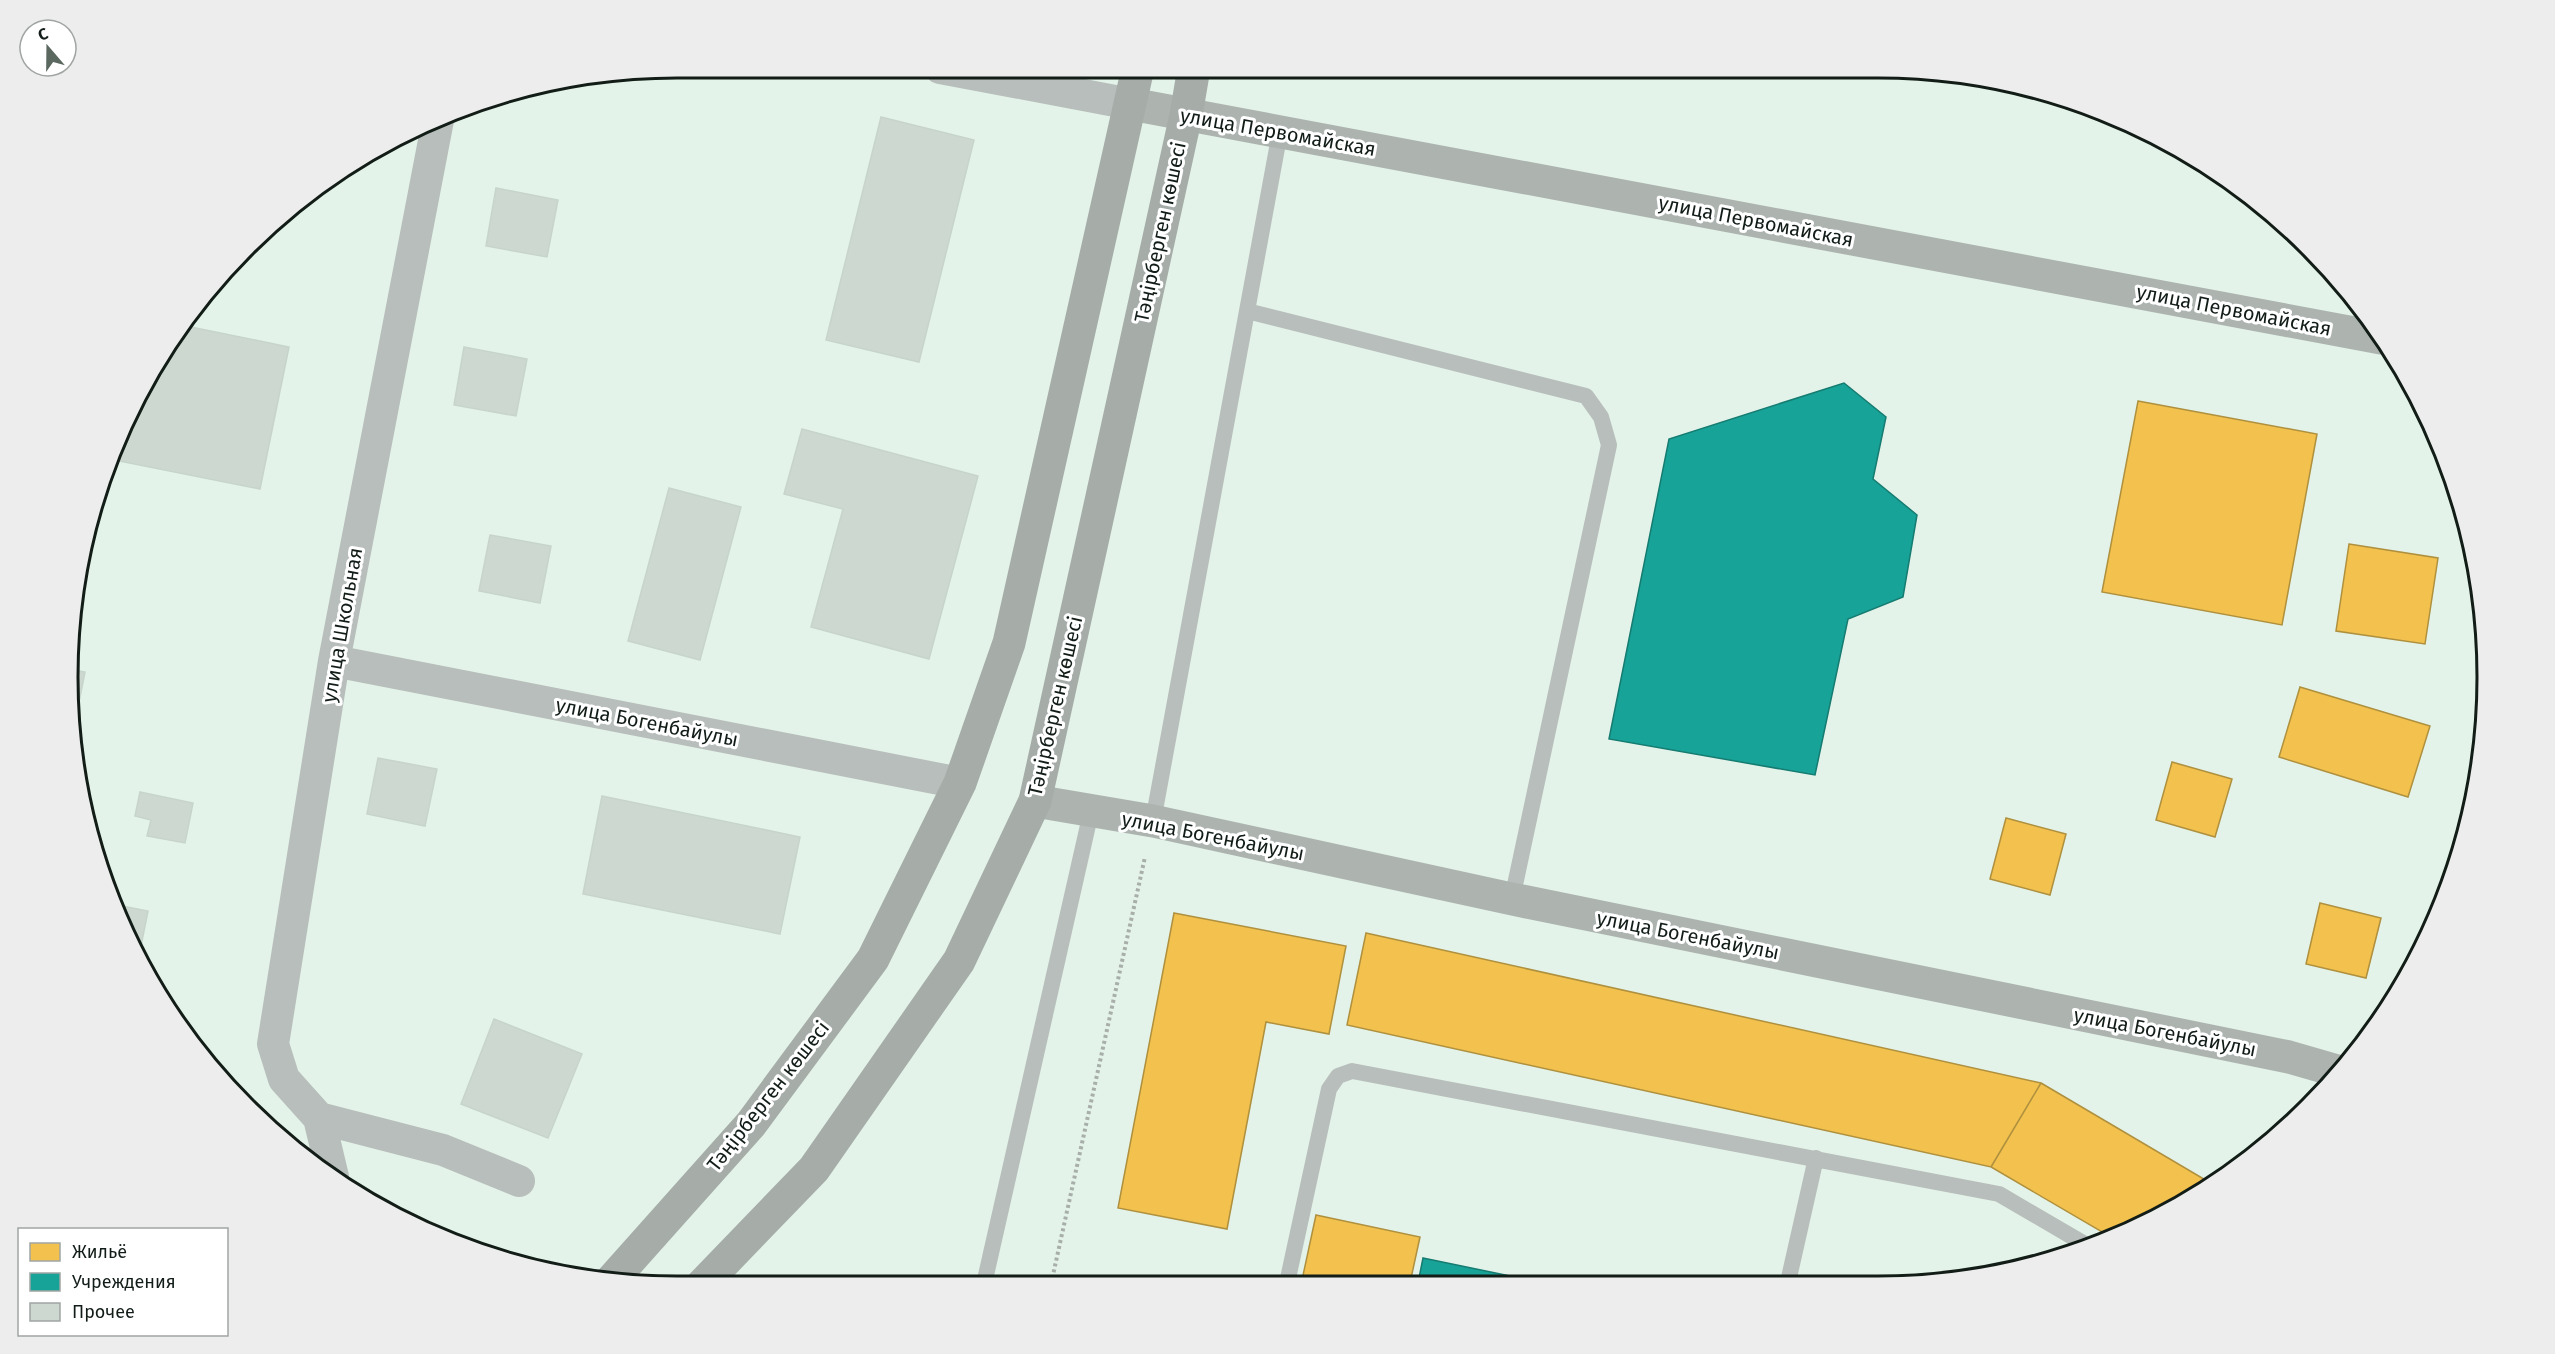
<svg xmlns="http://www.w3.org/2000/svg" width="2555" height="1354" viewBox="0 0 2555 1354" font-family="'Fira Sans',sans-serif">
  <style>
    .homes { fill: #f2c14e; stroke: #af903e; stroke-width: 1.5 }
    .public { fill: #17a398; stroke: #167b71; stroke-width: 1.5 }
    .building { fill: #ccd8d0; stroke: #c7d4cc; stroke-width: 1.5 }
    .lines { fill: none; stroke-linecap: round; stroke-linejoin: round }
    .path { stroke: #a8aeaa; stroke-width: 4; stroke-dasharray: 3 3; stroke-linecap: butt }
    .lane { stroke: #b8bebb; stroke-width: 16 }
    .street { stroke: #b8bebb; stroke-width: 32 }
    .secondary { stroke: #adb4b0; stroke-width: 33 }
    .primary { stroke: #a6ada9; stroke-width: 33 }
    .labels { text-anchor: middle; stroke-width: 6; stroke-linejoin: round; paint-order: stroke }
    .street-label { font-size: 20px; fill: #121d17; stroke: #fff }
    .rim { fill: none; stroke: #121d17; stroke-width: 3 }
  </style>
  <rect width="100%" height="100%" fill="#e3f3e9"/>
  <path class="homes" d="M2138,401l179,33 -35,191 -180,-33z
    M2349,544l89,14 -13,86 -89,-13z
    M2300,687l130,39 -22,71 -129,-40z
    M2172,762l60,17 -17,58 -59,-17z
    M2006,818l60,16 -16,61 -60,-16z
    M2320,903l61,15 -15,60 -60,-14z
    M1174,913l172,33 -17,88 -63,-12 -39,207 -109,-21z
    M1366,933l675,150 -50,84 -644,-142z
    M2041,1083l173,102 -100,54 -123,-72z
    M1316,1215l104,22 -10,46h-95l-13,-3z"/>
  <path class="public" d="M1844,383l42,34 -13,62 44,36 -14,82 -55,22 -33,156 -206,-36 60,-300z
    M1423,1258l116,24 -121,1z"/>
  <path class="building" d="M881,117l93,23 -55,222 -93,-22z
    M496,188l62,12 -11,57 -61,-11z
    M181,325l108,22 -29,142 -151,-30 5,-16 56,-104z
    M464,347l63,12 -11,57 -62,-11z
    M802,429l176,47 -49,183 -118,-32 32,-118 -59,-15z
    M669,488l72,19 -41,153 -72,-19z
    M490,535l61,11 -11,57 -61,-12z
    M69,669l16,3 -13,65 -3,-20z
    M378,758l59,11 -12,57 -58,-12z
    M140,792l53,11 -8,40 -38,-7 4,-16 -16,-4z
    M602,796l198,41 -20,97 -197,-40z
    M112,904l36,7 -9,45 -25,-45z
    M494,1019l88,35 -34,84 -87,-34z"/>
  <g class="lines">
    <path class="path" d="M1051,1284l94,-427"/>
    <path class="lane" d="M1280,132l-33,179 339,85 15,21 8,28 -97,454
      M1153,821l94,-510
      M1788,1282l28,-124
      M1287,1283l42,-194 9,-13 14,-5 647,123 89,52
      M984,1284l107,-472"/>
    <path class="street" d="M940,68l191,36
      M334,661l626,122
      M319,1118l124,32 76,31
      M333,1177l-14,-59 -35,-39 -11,-35 61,-383 104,-541"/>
    <path class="secondary" d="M1131,104l1250,234
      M1035,801l118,20 359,78 777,158 52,15"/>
    <path class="primary" d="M611,1281l140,-157 122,-165 87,-176 49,-140 129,-575
      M702,1285l112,-116 145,-208 76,-160 151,-686 8,-47"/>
  </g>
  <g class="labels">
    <g class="street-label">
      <text transform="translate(1278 132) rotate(10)" y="7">улица Первомайская</text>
      <text transform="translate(1756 221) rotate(11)" y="7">улица Первомайская</text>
      <text transform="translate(1160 232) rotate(-78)" y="7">Тәңірберген көшесі</text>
      <text transform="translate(2234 310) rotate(11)" y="7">улица Первомайская</text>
      <text transform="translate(342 625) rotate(-80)" y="7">улица Школьная</text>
      <text transform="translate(1055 706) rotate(-77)" y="7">Тәңірберген көшесі</text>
      <text transform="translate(647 722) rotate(11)" y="7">улица Богенбайулы</text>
      <text transform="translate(1213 836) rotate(11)" y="7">улица Богенбайулы</text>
      <text transform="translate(1688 935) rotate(11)" y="7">улица Богенбайулы</text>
      <text transform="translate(2165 1032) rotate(11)" y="7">улица Богенбайулы</text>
      <text transform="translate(768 1096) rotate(-52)" y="7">Тәңірберген көшесі</text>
    </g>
  </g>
  <path d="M0 0H2555V1354H0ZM677 78H1878A599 599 0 0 1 2477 677V677A599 599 0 0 1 1878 1276H677A599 599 0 0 1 78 677V677A599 599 0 0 1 677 78Z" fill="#ecedec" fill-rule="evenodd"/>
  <path class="rim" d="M677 78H1878A599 599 0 0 1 2477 677V677A599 599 0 0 1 1878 1276H677A599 599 0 0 1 78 677V677A599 599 0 0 1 677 78Z"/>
  <rect x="18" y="1228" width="210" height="108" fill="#ffffff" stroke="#a0a5a2" stroke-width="1.5"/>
  <rect x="30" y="1243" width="30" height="18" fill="#f2c14e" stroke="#a0a5a2" stroke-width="1.5"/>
  <text x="72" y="1258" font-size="18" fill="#121d17">Жильё</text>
  <rect x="30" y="1273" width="30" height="18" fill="#17a398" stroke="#a0a5a2" stroke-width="1.5"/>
  <text x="72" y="1288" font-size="18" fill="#121d17">Учреждения</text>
  <rect x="30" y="1303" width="30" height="18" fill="#ccd8d0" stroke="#a0a5a2" stroke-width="1.5"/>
  <text x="72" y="1318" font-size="18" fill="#121d17">Прочее</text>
  <g transform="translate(48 48) rotate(340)"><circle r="28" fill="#ffffff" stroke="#a0a5a2" stroke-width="1.5"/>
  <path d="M0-4.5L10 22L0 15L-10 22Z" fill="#5b6860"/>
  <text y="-9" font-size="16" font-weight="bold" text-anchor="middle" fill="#121d17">С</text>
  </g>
</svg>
